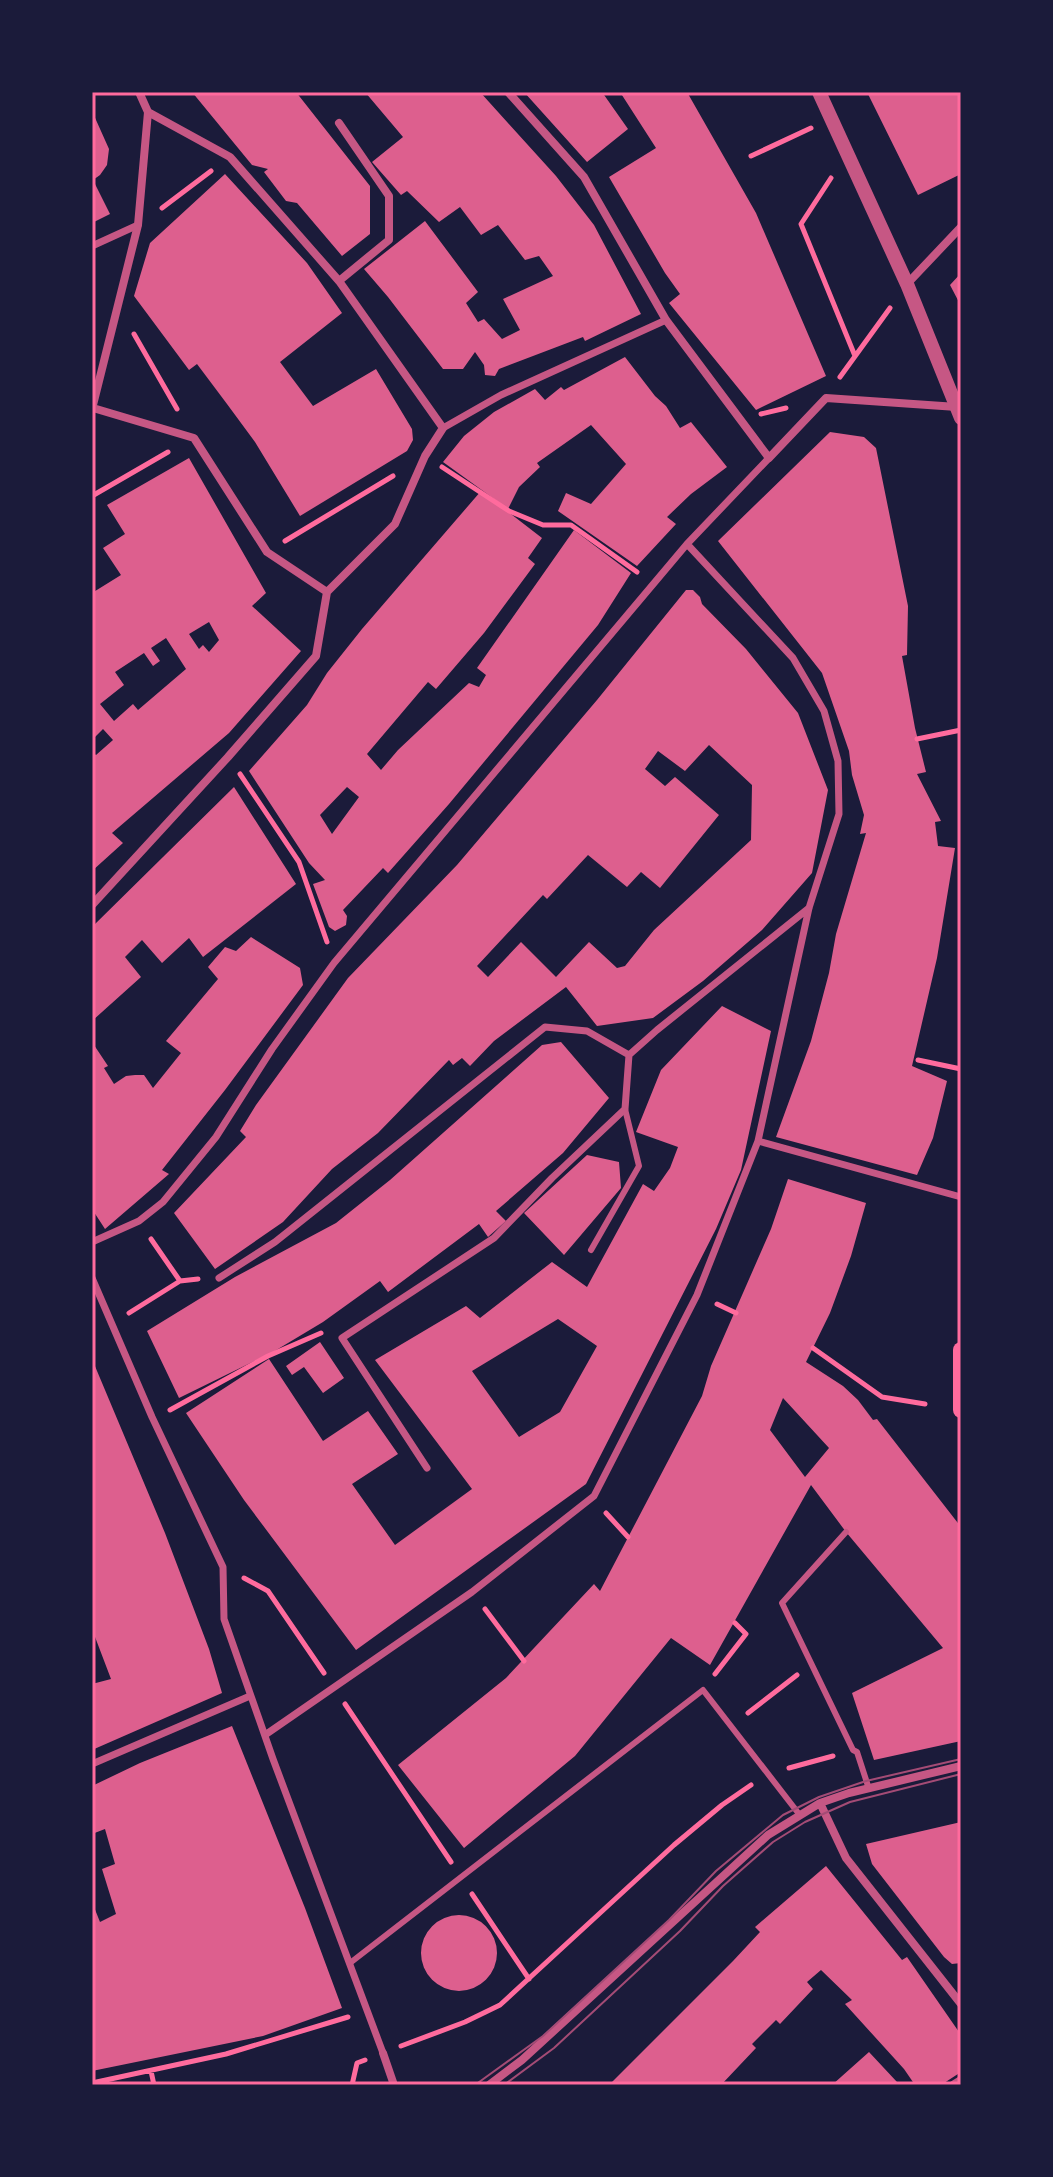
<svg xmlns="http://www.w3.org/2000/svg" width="1053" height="2177" viewBox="0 0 1053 2177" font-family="'PT Sans',sans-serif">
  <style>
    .building { fill: #dd5f8e; fill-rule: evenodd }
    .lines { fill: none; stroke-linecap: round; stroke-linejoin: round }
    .path { stroke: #ff6b9d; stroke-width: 5 }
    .service { stroke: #c65784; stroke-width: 6 }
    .pedestrian { stroke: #c65784; stroke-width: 7 }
    .minor { stroke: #c65784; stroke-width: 8 }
    .tertiary { stroke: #c65784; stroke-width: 14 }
    .secondary { stroke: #ff6b9d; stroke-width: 16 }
    .tram { stroke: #a44b75; stroke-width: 2 }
    .neatline { fill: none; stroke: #ff6b9d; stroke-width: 3 }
  </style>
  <rect width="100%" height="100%" fill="#1b1b3a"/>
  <path class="building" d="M192,92h104l74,94v48l-28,22 -45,-53 -11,-2 -22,-29 4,-3 -16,-4z
    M365,92h115l76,84 38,49 47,89 -56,27 -2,-4 -84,32 -4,7 -10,-1 -1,-10 -9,-13 -12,17h-20l-55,-72 -24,-28 61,-48 53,71 -12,11 12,19 6,-3 18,20 18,-9 -17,-31 50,-23 -14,-20 -14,4 -27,-35 -17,10 -21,-28 -21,15 -32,-31 -6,4 -29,-33 31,-25z
    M524,92h78l26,37 -41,33z
    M620,92h67l69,121 70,163 -70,34 -87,-107 11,-9 -15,-21 -56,-96 47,-29z
    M867,92h94v82l-43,21z
    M92,111l17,38 -2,16 -7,10 -7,5 17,34 -18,9z
    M225,174l82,89 35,50 -62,49 33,44 63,-37 36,60 1,11 -6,11 -107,65 -45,-74 -28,-38 -30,-40 -8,6 -55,-74 16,-53z
    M961,273v33l-11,-21z
    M625,357l30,39 11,10 14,22 11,-6 36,45 -36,27 -24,23 9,7 -39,42 -79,-55 8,-18 25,11 35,-40 -35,-39 -54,38 3,4 -21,20 -11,22 -65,-47 21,-26 30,-24 41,-23 10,11 16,-13 3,3z
    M830,432l34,5 12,11 32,158 -1,49 -5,1 13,72 11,44 -9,2 24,47 -6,1 3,24 17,2 -18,110 -25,108 35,15 -14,57 -16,37 -141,-38 35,-96 18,-68 7,-39 30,-101 -6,1 4,-19 -12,-40 -3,-24 -27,-78 -104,-132z
    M189,458l77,135 -14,13 49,45 -72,82 -117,100 11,10 -31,28v-119l4,3 17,-15 -10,-11 -11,11v-147l29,-18 -18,-27 22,-14 -18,-29zM209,622l10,18 -10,12 -6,-7 -4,4 -10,-15zM166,638l20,31 -48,41 -5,-6 -19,17 -14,-17 24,-19 -9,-13 29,-19 9,13 7,-5 -9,-13z
    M481,491l61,47 -14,20 7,6 -51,69 -48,56 -8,-7 -61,72 14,16 17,-20 71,-67 10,4 7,-12 -9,-7 97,-138 57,43 -33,52 -149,179 -61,69 -5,-5 -40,42 4,6 -1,9 -11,6 -6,-4 -16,-43 12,-4 -16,-17 -60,-92 58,-66 20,-32 35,-44zM347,787l12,10 -27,37 -12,-19z
    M686,590h7l7,7 2,7 44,45 52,64 30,77 -16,83 -50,57 -59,51 -50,37 -56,8 -31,-39 -72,54 -24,25 -8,-8 -9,7 -4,-5 -71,73 -46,36 -49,53 -68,47 -41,-56 72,-76 -6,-6 16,-26 92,-127 109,-113 140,-165zM709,745l43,40 -1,55 -97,90 -29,36 -8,2 -28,-26 -33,35 -35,-35 -33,35 -11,-11 66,-71 4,4 41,-44 39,32 14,-15 19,16 59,-73 -44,-38 -10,9 -20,-17 13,-18 27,20z
    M234,787l62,97 -93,73 -14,-19 -27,25 -20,-23 -17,17 16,20 -49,44v-94z
    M251,937l49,31 3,17 -78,105 -63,80 7,4 -64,55 -13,-20v-167l16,24 -4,2 10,16 12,-8 9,-1h9l9,13 28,-35 -15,-12 52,-62 -10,-12 17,-20 11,4z
    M722,1006l49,25 -30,139 -25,59 -130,255 -230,166 -112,-150 -58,-87 83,-54 54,82 45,-30 30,43 -46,30 43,61 77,-56 -97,-129 91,-54 14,12 72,-56 35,25 56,-103 11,7 16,-23 8,-21 -42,-15 25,-62zM558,1319l39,27 -37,66 -41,25 -47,-66z
    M561,1042l48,56 -46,55 -67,58 10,10 -18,16 -9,-13 -91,68 -8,-11 -57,41 -50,30 -94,46 -32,-67 88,-54 101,-54 54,-43 152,-135z
    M587,1155l32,7 2,26 -57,67 -40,-42z
    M788,1179l78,24 -15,53 -21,57 -24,49 37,24 15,14 15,20 4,-1 84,108v214l-87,19 -22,-67 91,-45 -97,-116 -35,-47 -101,180 -39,-27 -96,118 -111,92 -66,-83 108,-87 88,-94 6,7 102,-195 9,-30 60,-137zM783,1398l46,50 -24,29 -35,-47z
    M320,1342l24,36 -21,15 -19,-26 -12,8 -6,-9z
    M92,1359l73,174 44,116 13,44 -130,57v-66l19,-5 -19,-50z
    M232,1726l73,182 37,100 -79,28 -171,35v-169l8,20 16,-8 -14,-45 13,-5 -10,-35 -13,5v-48l48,-23z
    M961,1822v141l-9,1 -8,-7 -72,-93 -6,-20z
    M826,1866l76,94 5,-3 52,75 2,-2v42l-20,13h-26l-11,-16 -59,-65 7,-4 -31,-30 -14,12 6,7 -33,35 -4,-4 -24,24 4,4 -35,37 -16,-2 -2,2h-94l124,-124 27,-29 -5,-5z
    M421 1953a38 38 0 1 1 76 0a38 38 0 1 1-76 0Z
    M869,2052l28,30 -3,3h-62z"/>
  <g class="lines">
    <path class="path" d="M751,156l60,-28
      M831,178l-30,46 54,132
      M162,208l49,-37
      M134,334l43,75
      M840,377l50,-69
      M761,414l25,-6
      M442,467l67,44 34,14h28l66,47
      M92,496l76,-44
      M285,541l108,-65
      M917,739l44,-9
      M240,774l59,88 28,80
      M918,1060l43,9
      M151,1239l29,42
      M717,1304l19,9
      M129,1313l51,-32 18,-2
      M813,1348l69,49 43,7
      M170,1410l98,-54 53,-23
      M606,1513l22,24
      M244,1578l24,13 56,82
      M485,1609l39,52
      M715,1674l31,-40 -11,-11
      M345,1704l106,158
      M748,1713l49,-38
      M789,1768l44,-12
      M472,1894l57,85
      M401,2046l64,-24 35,-17 174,-160 48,-40 29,-20
      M151,2071l3,14
      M92,2083l134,-29 122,-37
      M352,2085l5,-22 8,-3"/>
    <path class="service" d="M591,1250l48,-84 -14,-57
      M846,1532l-64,71 71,147 4,2 12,37
      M350,1963l353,-273 96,124"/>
    <path class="pedestrian" d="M92,246l46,-21
      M443,428l58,-33 165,-75
      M629,1055l28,-25 152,-122
      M758,1141l203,56
      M92,1242l47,-21 24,-19 53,-65 56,-88 62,-86 353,-419 82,-86
      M92,1278l60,139 71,150 1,52 49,140 110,294
      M219,1278l56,-36 270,-215 42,4 42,24
      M427,1468l-85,-130 152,-100 58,-60 73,-69 4,-54
      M265,1735l207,-143 122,-96 103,-201 61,-154 51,-233 30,-94 -1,-53 -14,-50 -31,-53 -106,-114
      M92,1764l158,-68"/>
    <path class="minor" d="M508,92l76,85 82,143 103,138 57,-60 131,9
      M339,123l50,73v44l-50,41
      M907,284l54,-57
      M93,408l101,30 73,114 60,40
      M92,409l46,-184 10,-113 -9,-20
      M92,905l136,-148 88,-101 11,-64 68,-68 30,-68 18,-28 -104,-147 -109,-124 -82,-45
      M820,1803l26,55 115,146
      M383,2053l11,32
      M489,2085l33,-25 246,-225 52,-32 29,-10 112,-27
      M953,2085l8,-5"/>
    <path class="tertiary" d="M819,92l88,192 54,134"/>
    <path class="secondary" d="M961,1350v60"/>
    <path class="tram" d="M475,2085l68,-49 126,-116 47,-49 67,-56 36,-18 47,-16 95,-22
      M504,2085l50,-37 126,-117 43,-45 50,-44 32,-20 45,-20 111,-28"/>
  </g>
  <rect width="1053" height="2177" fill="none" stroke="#1b1b3a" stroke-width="188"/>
  <rect x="94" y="94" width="865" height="1989" class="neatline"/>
</svg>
